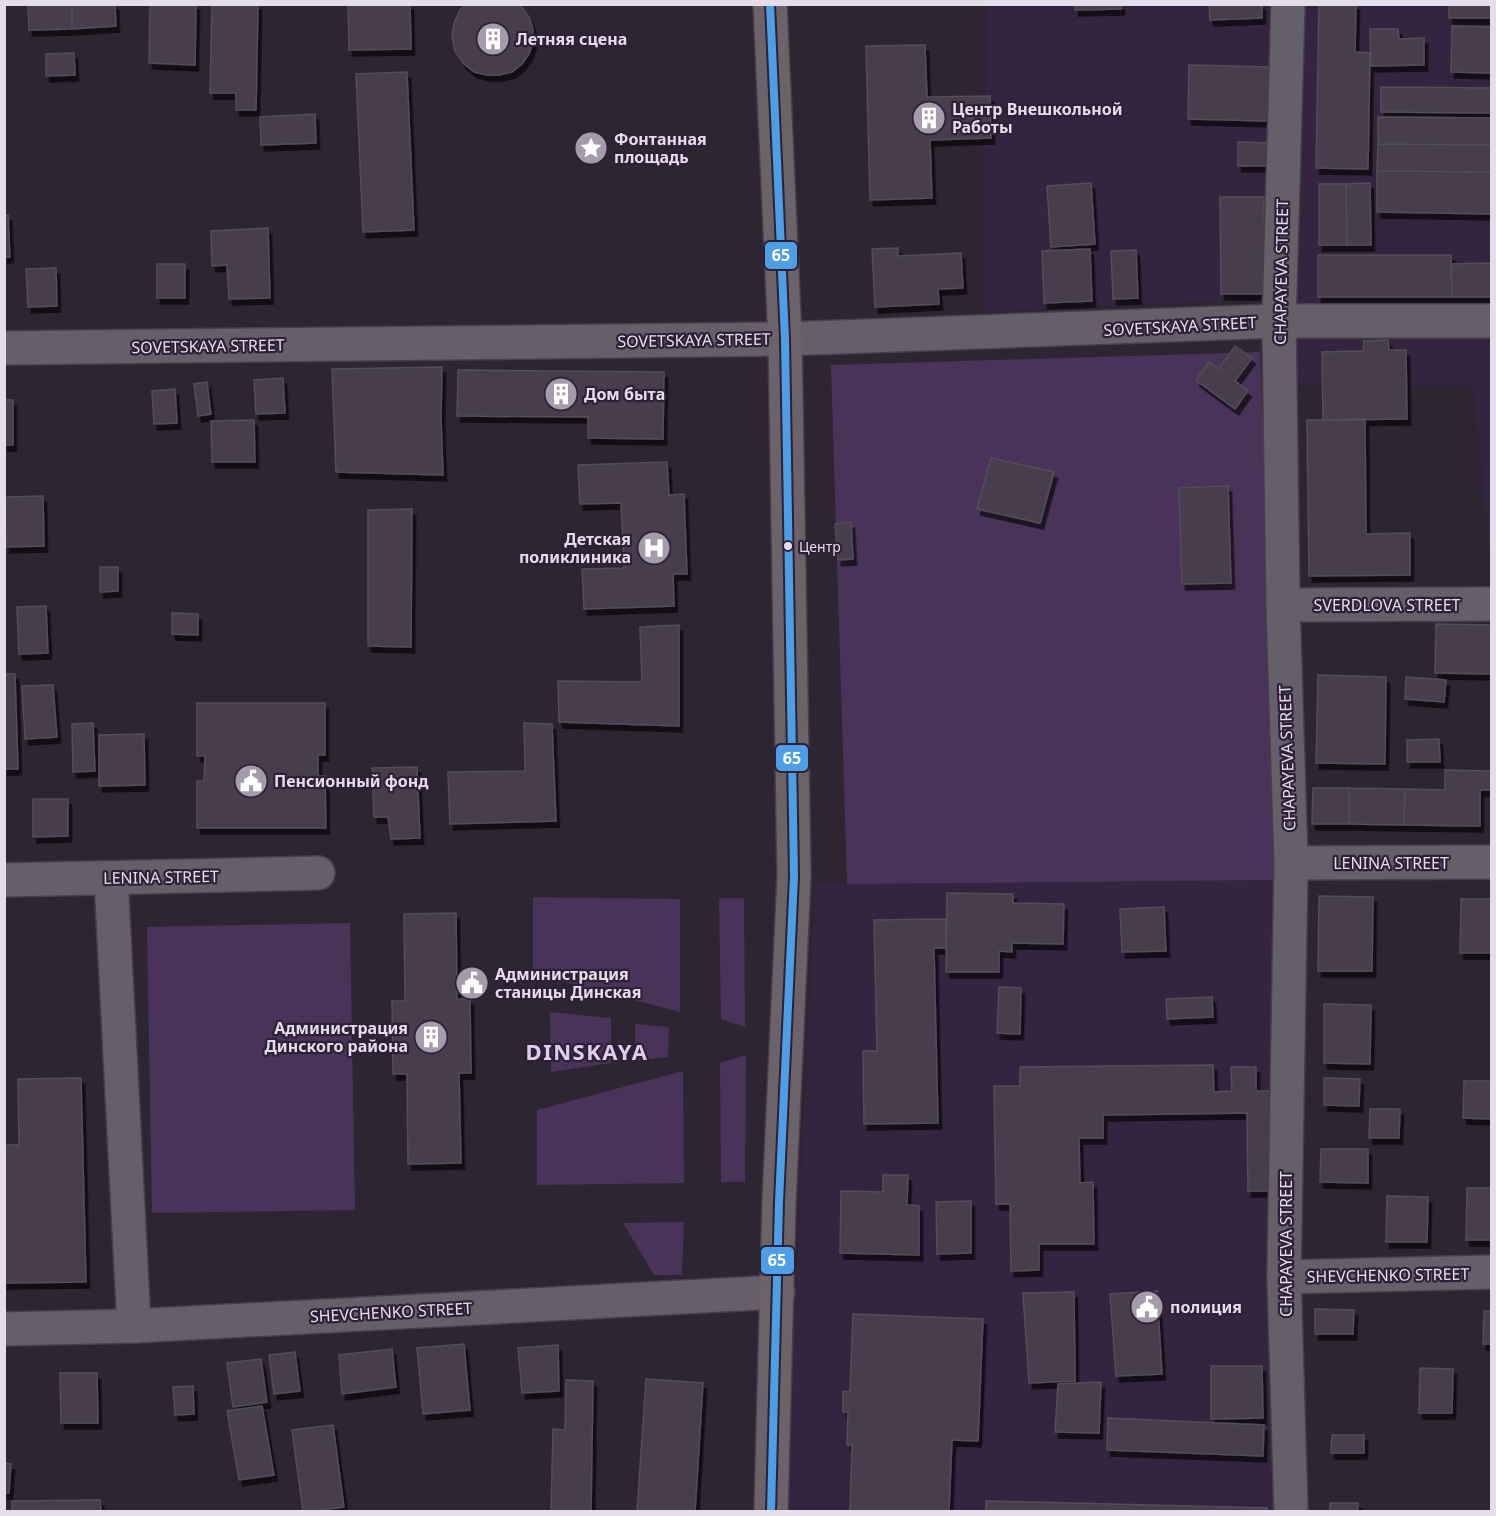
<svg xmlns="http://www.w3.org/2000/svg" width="1496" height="1516" viewBox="0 0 1496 1516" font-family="'Noto Sans',sans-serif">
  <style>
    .built { fill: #35243f }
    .green { fill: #4a3358 }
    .building { fill: #473c4d; stroke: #544d58; stroke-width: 1.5; filter: url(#shadow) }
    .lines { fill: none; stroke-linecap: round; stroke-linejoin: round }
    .minor-casing { stroke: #47404b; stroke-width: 36 }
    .major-casing { stroke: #47404b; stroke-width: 36 }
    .minor { stroke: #655f69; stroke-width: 33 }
    .major { stroke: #6c6369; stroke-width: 33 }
    .bus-1-casing { stroke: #2e2037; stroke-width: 12 }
    .bus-1 { stroke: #4d9ee5; stroke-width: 8 }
    .bus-dot { fill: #e5dcec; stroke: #2e2037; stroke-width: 2 }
    .labels { text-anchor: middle; stroke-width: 4.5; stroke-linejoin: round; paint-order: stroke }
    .bus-label { font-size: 14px; fill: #e5dcec; stroke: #2e2037; text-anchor: start }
    .poi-label { font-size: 16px; font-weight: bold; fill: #e5dcec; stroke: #2e2037; text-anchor: start }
    .street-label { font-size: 16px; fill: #e5dcec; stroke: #2e2037 }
    .district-label { font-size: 22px; font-weight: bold; letter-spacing: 1.5px; fill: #e0cdec; stroke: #2e2037 }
    .line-badge { stroke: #2e2037; stroke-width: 2 }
    .badge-label { font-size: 16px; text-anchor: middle; font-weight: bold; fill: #fff }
  </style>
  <defs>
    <filter id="shadow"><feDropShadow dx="3.5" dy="6" stdDeviation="0" flood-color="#0009"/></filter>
  </defs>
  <rect width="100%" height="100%" fill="#2d2532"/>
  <path class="built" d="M986,5h505v567l-17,-186 -213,-1 -6,-86 -271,13z
    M1280,880l-7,631 -488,1 30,-630 32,2z"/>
  <path class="green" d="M1260,352l20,528 -433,4 -16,-519z
    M533,897l147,2v113l-147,-38z
    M719,898h25l1,129 -24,-8z
    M350,923l5,287 -203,3 -5,-286z
    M550,1012l61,6v45l-60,9z
    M635,1024l34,3 -1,30 -33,4z
    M746,1055l-1,127h-24l-1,-119z
    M683,1071l1,112 -147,2v-75z
    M684,1222l-2,53h-28l-31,-52z"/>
  <path class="building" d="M28,4h44v25l-43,1z
    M72,4h43l1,22 -44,3z
    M150,4h46l-1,61 -46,-2z
    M212,4h46l-2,106h-20v-17h-26z
    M348,4h62l1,45 -62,1z
    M467,4h52l2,2 8,11 4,12v13l-4,12 -7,10 -10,8 -13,3h-12l-13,-3 -11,-9 -8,-12 -3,-14 2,-14 6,-13z
    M1075,4h46v5l-46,1z
    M1209,4h53v14l-52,2z
    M1319,4h37l-1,48 15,1 -2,116 -52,-1z
    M1449,4h43v14h-43z
    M1452,26l40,1v46l-41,-1z
    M1370,29h28l1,10 25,-1v27l-53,1z
    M925,45l2,52 63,-1 1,42 -61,2 2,58 -62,2 -4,-154z
    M74,53l1,22 -29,1v-22z
    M1189,65l81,2 -2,54 -80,-2z
    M407,72l7,158 -51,2 -7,-158z
    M1381,87l111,1v25l-111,-1z
    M315,114l1,29 -55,2 -1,-28z
    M1378,117l114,1v27l-114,-1z
    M1238,142l30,1 1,23h-31z
    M1378,144l114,1v27l-115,-1z
    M1377,171l115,1v42l-115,-2z
    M1091,183l4,61 -44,3 -4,-61z
    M1370,183l1,62h-24l-1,-61z
    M1319,184h27l1,61h-28z
    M1220,197h44l1,97h-44z
    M8,215l2,42h-6v-41z
    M268,228l2,70 -41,1 -2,-34 -15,1 -1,-35z
    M898,248v8l63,-3 2,35 -25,1 1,15 -64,3 -3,-58z
    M1090,249l2,52 -48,2 -2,-52z
    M1136,250l2,48 -25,1 -2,-48z
    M1318,255h133l1,42h-134z
    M1492,263v34h-40l-1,-33z
    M157,264h28v34h-28z
    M56,268l1,38 -29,1 -2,-38z
    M1388,340l1,10h17l1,69 -84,1 -1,-68 41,-1 1,-10z
    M1235,346l17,12 -17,23 13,10 -13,18 -39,-29 13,-18 10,7z
    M442,367l-1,50 2,58 -107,-3 -4,-103z
    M458,370l206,2 -1,67 -75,-1v-21l-131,-1z
    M283,378l2,35 -29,1 -2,-34z
    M207,382l4,32 -13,2 -4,-32z
    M175,389l2,34 -23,1 -2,-33z
    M4,400h9v45h-9z
    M1365,419l1,115 44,-1v42l-101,1 -2,-156z
    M254,420l1,42h-43l-1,-41z
    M991,458l63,14 -14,51 -63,-14z
    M667,462l2,33 15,-1 3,80h-14l1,32 -90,3 -2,-40 42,-1 -3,-65 -41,1 -2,-39z
    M1228,486l3,97 -49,1 -3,-96z
    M43,496l1,50 -38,1 -1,-50z
    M412,509l-1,138 -43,-1v-136z
    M851,522l2,37 -15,1 -3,-36z
    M100,567h18v24l-18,1z
    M46,606l2,47 -29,1 -2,-47z
    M172,613l26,1v21l-26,-1z
    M1436,624l56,1v49l-57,-1z
    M679,625v101l-120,-4 -1,-41 84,1 -2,-55z
    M4,674h11l3,95h-14z
    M1318,675l68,2 -1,87 -69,-1z
    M1406,677l40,3 -2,22 -39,-3z
    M53,685l4,52 -32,2 -3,-53z
    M197,703h128v52h-7v21h7l1,52h-129v-47h7l1,-25h-8z
    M93,723l2,48 -22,1 -1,-48z
    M524,723l28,1 4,97 -106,3 -2,-52 77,-1z
    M144,734l1,51 -46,1v-51z
    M1439,739l1,23h-33v-22z
    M417,767l3,71 -29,1 -3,-22h-14l-2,-49z
    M1445,770l47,1v19h-12v36l-76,-1 1,-36 40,1z
    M1313,788h36v36h-37z
    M1349,788l56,1 -1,36 -55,-1z
    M33,799h35v37l-35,1z
    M947,893l66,1v9l51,1 -1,40 -51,-1v9l-13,-1v21h-53z
    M1319,896l54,1 -1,74h-54z
    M1461,899h31v54h-32z
    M1164,907l2,44 -44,1 -2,-43z
    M456,913l1,86h13l1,74h-12l2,90 -53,1 -1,-90h-14l-1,-73h13l-1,-87z
    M946,919v29h-12l4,175 -74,1 -1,-73h14l-3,-131z
    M999,987l22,1 -1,46 -23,-1z
    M1212,997l1,20 -46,2 -1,-20z
    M1324,1004l47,1 -1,59 -46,-1z
    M1213,1065l1,27 18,-1 -1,-24h25v24h14l1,100h-23l-1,-78 -144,2v23h-24l1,45 13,-1 1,62h-55v26l-28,1 -1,-67h-14l-2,-118h26v-19z
    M81,1078l5,204 -82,1v-138h15l-1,-66z
    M1324,1078l36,1 -1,27 -35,-1z
    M1464,1081h28v38l-29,-1z
    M1370,1109h30l-1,29h-30z
    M1321,1149h47v34l-48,-1z
    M883,1175h25l-1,30 12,1v49l-79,-2 1,-62 42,1z
    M1467,1188h25v52h-26z
    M1387,1196l41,1 -1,45h-41z
    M971,1201v52l-34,1 -1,-52z
    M1157,1291l5,83 -46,2 -6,-82z
    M1074,1292l1,89 -46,2 -6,-90z
    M1315,1309l39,1 -1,24h-38z
    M1484,1311h8v33h-9z
    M853,1314l130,5 -5,122 -26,-1 -3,72h-99l2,-67h-5l1,-33h-5v-21l7,1z
    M464,1344l6,66 -47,4 -6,-66z
    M558,1345l1,46 -37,2 -4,-45z
    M392,1349l4,38 -54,7 -3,-39z
    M295,1352l5,39 -26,3 -5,-39z
    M261,1359l6,43 -34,5 -6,-44z
    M1211,1366h51l1,52 -52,1z
    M1420,1368l33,1 -1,44h-33z
    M60,1373h37l1,50h-37z
    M646,1379l57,4 -8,129h-58z
    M566,1380l27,1 -2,131h-40l2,-83 12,1z
    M1101,1382l-2,51 -44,-1 3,-48z
    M193,1386l1,28 -19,1 -2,-28z
    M262,1406l12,69 -35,5 -12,-69z
    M1108,1418l156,7 -1,31 -156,-6z
    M333,1425l11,82 -41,5 -11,-82z
    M1332,1435h32v18h-33z
    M4,1463l7,1 -2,29h-5z
    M100,1500l1,12h-89v-11z
    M986,1501l281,7 -1,4h-280z
    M1330,1503h28v9h-28z"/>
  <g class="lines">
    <defs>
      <path id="minor" d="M1288,4l-9,317 4,284 8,258 -7,414 7,235
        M4,348l781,-9 494,-18h213
        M1283,605l209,-1
        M1291,863l201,-1
        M111,878l23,448
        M4,880l314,-7
        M1284,1277l208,-5
        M4,1329l130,-3 644,-34"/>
      <path id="major" d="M770,4l15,335 9,537 -15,326 -8,310"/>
    </defs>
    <use href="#minor" class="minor-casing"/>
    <use href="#major" class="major-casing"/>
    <use href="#minor" class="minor"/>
    <use href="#major" class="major"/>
    <defs>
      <path id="bus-1" d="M770,4l15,335 9,537 -15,326 -8,310"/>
    </defs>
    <use href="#bus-1" class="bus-1-casing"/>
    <use href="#bus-1" class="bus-1"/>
  </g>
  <defs>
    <symbol id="building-disc" viewBox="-11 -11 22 22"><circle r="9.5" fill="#a59cab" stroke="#2e2037"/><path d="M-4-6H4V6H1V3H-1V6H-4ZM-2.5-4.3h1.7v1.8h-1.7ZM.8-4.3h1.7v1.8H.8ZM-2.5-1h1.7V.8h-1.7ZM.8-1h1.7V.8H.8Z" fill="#fff"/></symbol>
    <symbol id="sight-disc" viewBox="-11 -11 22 22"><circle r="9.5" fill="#a59cab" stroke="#2e2037"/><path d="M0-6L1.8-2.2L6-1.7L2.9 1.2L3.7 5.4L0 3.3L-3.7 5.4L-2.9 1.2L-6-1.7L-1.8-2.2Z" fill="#fff"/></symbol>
    <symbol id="hospital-disc" viewBox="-11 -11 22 22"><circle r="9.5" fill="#a59cab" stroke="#2e2037"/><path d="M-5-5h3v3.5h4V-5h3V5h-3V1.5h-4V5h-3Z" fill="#fff"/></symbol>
    <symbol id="civic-disc" viewBox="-11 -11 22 22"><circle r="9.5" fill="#a59cab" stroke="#2e2037"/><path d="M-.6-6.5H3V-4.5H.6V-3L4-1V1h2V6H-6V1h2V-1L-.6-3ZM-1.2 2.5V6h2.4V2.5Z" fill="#fff"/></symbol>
  </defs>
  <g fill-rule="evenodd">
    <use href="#building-disc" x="474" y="20" width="38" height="38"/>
    <use href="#building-disc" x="910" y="99" width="38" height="38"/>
    <use href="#sight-disc" x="572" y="129" width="38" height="38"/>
    <use href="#building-disc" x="542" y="375" width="38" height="38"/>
    <use href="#hospital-disc" x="635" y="529" width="38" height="38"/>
    <use href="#civic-disc" x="232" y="762" width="38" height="38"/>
    <use href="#civic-disc" x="453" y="964" width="38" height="38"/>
    <use href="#building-disc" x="412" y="1018" width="38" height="38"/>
    <use href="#civic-disc" x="1128" y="1288" width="38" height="38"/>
  </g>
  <circle class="bus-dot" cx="788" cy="546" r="5"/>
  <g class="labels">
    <g class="bus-label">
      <text x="799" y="552">Центр</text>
    </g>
    <g class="poi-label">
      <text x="516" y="45">Летняя сцена</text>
      <text x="952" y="115">Центр Внешкольной<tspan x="952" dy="18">Работы</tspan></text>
      <text x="614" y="145">Фонтанная<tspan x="614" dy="18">площадь</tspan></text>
      <text x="584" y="400">Дом быта</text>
      <text x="631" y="545" text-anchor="end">Детская<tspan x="631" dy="18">поликлиника</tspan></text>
      <text x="274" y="787">Пенсионный фонд</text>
      <text x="495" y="980">Администрация<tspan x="495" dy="18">станицы Динская</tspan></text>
      <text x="408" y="1034" text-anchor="end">Администрация<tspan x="408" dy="18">Динского района</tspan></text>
      <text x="1170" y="1313">полиция</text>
    </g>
    <g class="street-label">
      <text transform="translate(1281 272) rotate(-89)" y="6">CHAPAYEVA STREET</text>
      <text transform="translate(1180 326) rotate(-3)" y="6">SOVETSKAYA STREET</text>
      <text transform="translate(694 340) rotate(-1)" y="6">SOVETSKAYA STREET</text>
      <text transform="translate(208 346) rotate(-1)" y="6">SOVETSKAYA STREET</text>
      <text x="1387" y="611">SVERDLOVA STREET</text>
      <text transform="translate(1287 758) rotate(-92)" y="6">CHAPAYEVA STREET</text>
      <text x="1391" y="869">LENINA STREET</text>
      <text transform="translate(161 877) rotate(-1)" y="6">LENINA STREET</text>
      <text transform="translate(1286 1244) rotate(-90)" y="6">CHAPAYEVA STREET</text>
      <text transform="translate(1388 1275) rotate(-1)" y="6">SHEVCHENKO STREET</text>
      <text transform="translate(391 1312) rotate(-3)" y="6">SHEVCHENKO STREET</text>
    </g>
    <g class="district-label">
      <text x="587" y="1060">DINSKAYA</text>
    </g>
  </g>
  <g class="line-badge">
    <rect x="764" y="241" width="34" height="29" rx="6" fill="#4d9ee5"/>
    <rect x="775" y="744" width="34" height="28" rx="6" fill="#4d9ee5"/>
    <rect x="760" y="1246" width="35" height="29" rx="6" fill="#4d9ee5"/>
  </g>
  <g class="badge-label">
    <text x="781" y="261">65</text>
    <text x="792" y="764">65</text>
    <text x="777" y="1266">65</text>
  </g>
  <rect width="1496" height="1516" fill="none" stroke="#e5dcec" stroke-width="12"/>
</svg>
